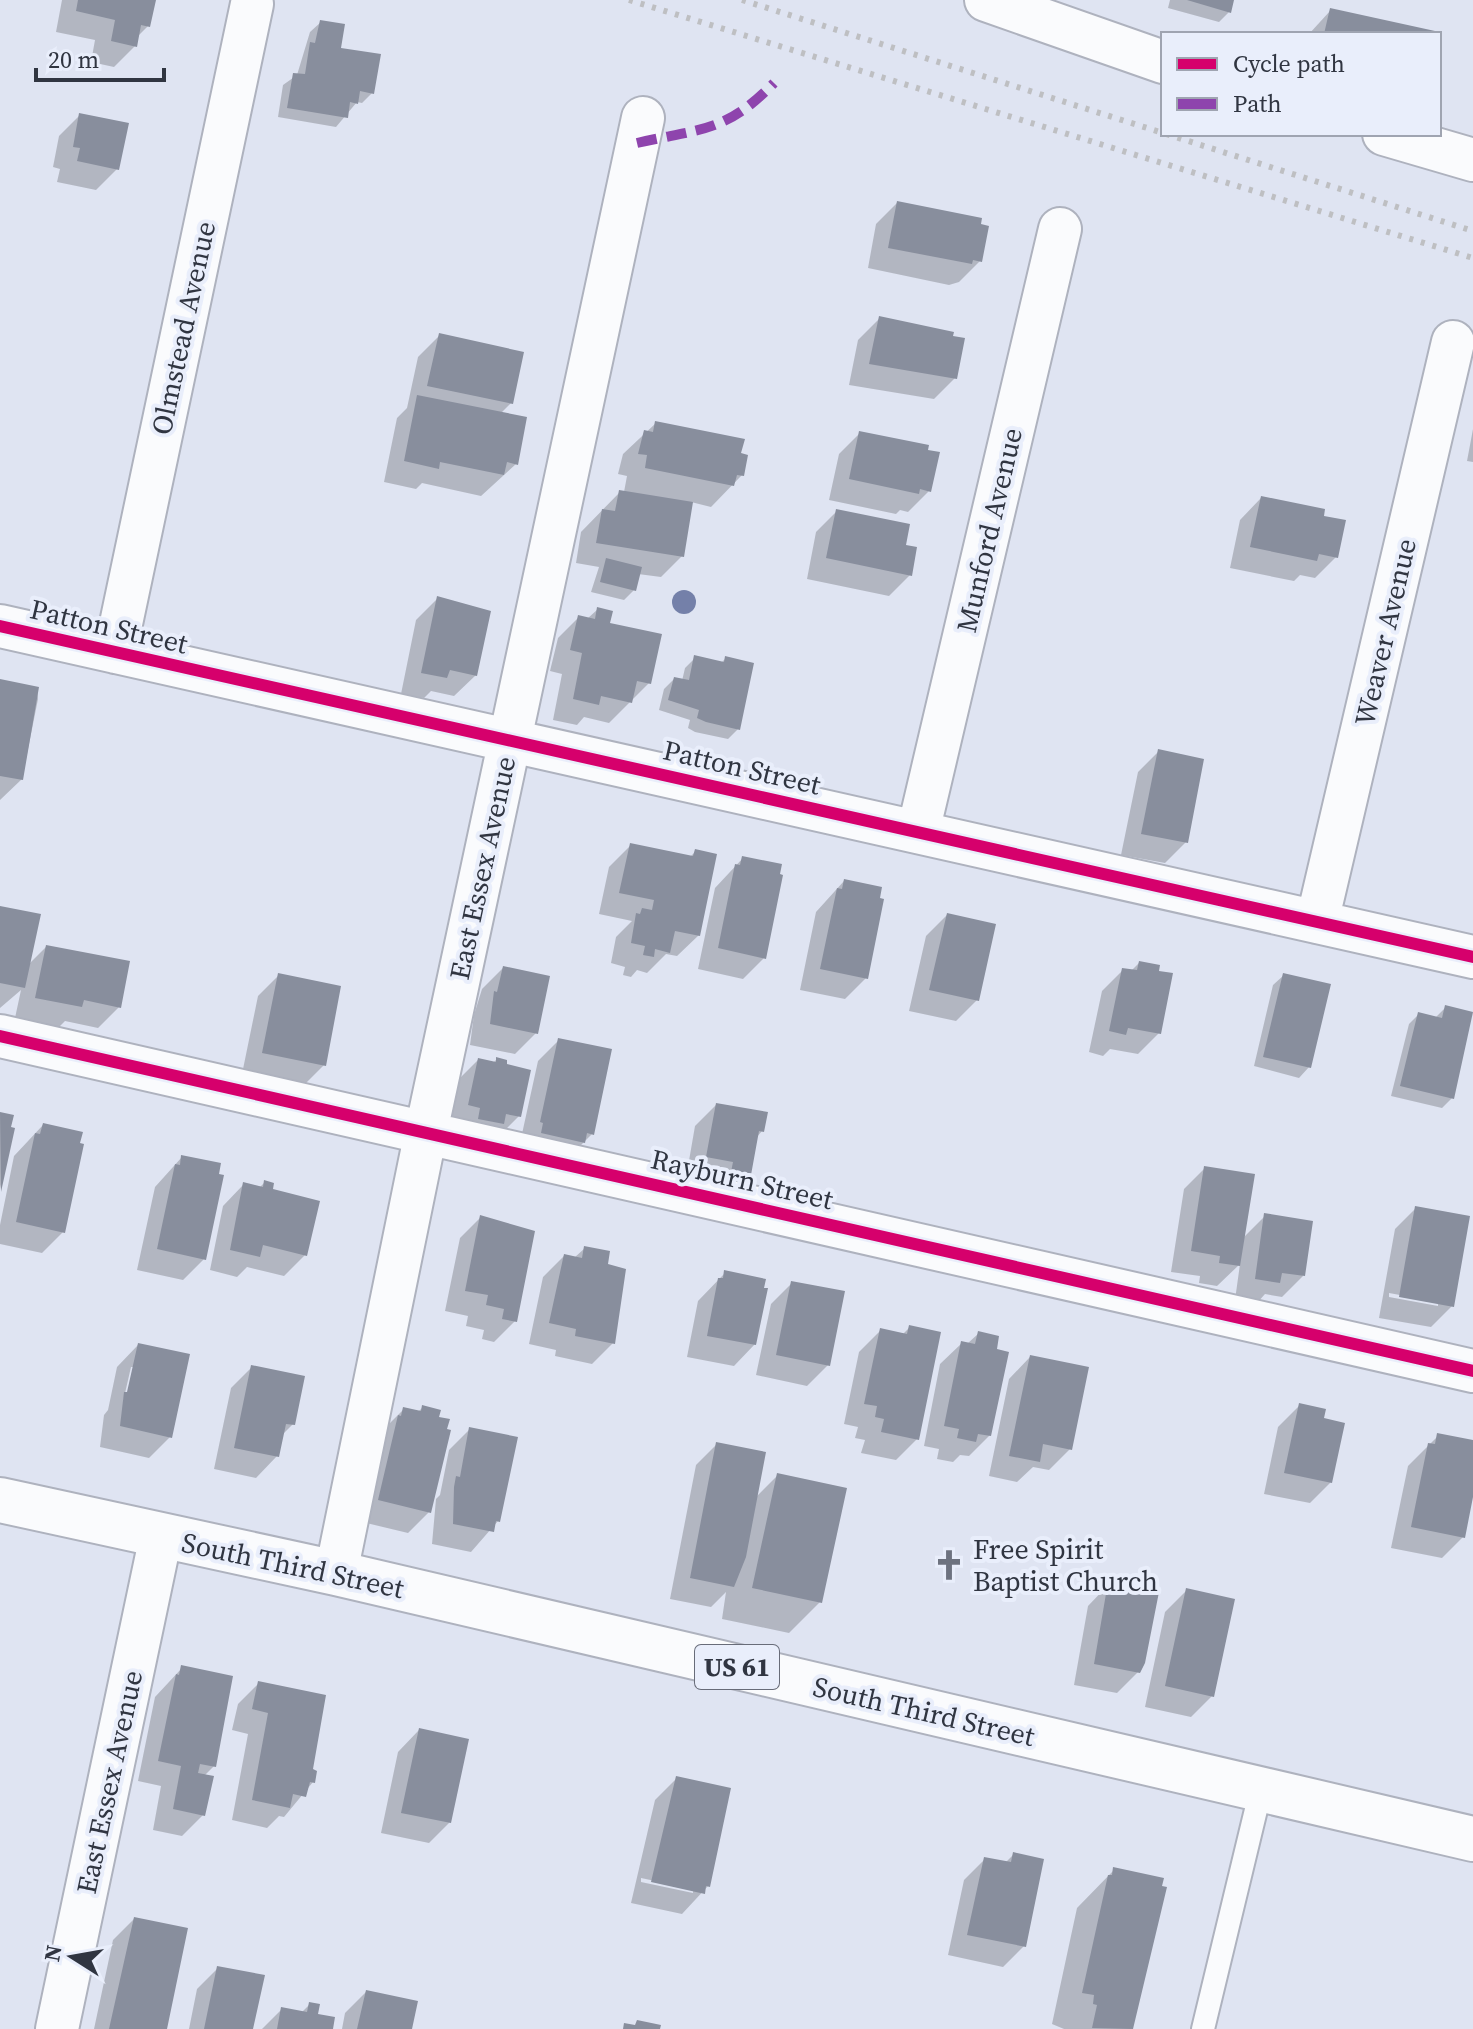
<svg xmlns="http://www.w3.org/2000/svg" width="1473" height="2029" viewBox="0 0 1473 2029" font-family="'Source Serif 4',serif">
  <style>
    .shadow { fill: #0003; fill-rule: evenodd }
    .building { fill: #888e9d }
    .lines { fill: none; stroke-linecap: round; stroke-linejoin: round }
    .lane-casing { stroke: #aeb2be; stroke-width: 26 }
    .street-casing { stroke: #aeb2be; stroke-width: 46 }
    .primary-casing { stroke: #aeb2be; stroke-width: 48 }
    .lane { stroke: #fafbfd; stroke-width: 22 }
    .street { stroke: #fafbfd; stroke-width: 42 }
    .primary { stroke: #fafbfd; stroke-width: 44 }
    .rail { stroke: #bebfc2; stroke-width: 6; stroke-dasharray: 4 8; stroke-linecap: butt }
    .quiet { stroke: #8e44ad; stroke-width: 10; stroke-dasharray: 20 10; stroke-linecap: butt }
    .cycleway-casing { stroke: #e9eefb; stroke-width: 17 }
    .cycleway { stroke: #d6006c; stroke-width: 12 }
    .tree { fill: #7480a9 }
    .labels { text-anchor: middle; stroke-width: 8; stroke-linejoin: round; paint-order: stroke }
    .shield { fill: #e9eefb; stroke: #686c79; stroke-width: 2 }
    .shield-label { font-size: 26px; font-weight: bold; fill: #303541 }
    .street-label { font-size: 28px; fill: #303541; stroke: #e9eefb }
    .poi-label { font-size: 28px; fill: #303541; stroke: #e9eefb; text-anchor: start }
  </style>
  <rect width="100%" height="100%" fill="#dfe4f2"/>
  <path class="shadow" d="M62,0h92l-6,26 -11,11 -2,9 -21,21 -23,-5 4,-22 -39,-8z
    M1170,0h62l-3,12 -10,10 -51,-14z
    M1330,11l102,23h-123z
    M321,22l51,71 -10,10 -5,-1 -21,25 -58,-10 5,-32 14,-10 13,-43z
    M80,115l37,54 -21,21 -39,-8 3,-13 -7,-2 6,-31z
    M897,203l82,23 1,35 -21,21 -10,3 -81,-17 8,-44z
    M879,319l76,59 -21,21 -85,-14 9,-45z
    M439,336l72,67 -11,11 16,50 -35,32 -59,-13 -6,6 -32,-7 13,-64 10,-10 11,-51z
    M656,423l83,32 3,20 -31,32 -20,-5 -9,54 -21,21 -23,-3 -4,16 -10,10 -33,-8 8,-25 -23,-4 5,-31 39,-40h4l3,-16 -9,-2 5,-20z
    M1473,429v33l-6,-1z
    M860,433l69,58 -21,21 -8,-2 -4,4 -67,-14 10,-46z
    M1261,498l61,20 14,39 -21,21 -15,-3 -6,6 -64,-13 10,-48z
    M837,511l67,35 6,29 -21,21 -82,-17 9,-47z
    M437,599l39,76 -22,21 -23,-5 -7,7 -23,-4 15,-74z
    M598,609l51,74 -40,40 -25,-6 -7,8 -24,-5 9,-46 -12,-3 8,-33 21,-21 8,2z
    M695,658l26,5 5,-5 12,71 -10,10 -33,-7 -7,-4 2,-8 -31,-10 5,-21 10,-10 8,2 3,-13z
    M0,681l37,8 1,10 -16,80 -22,21z
    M1159,751l27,91 -21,21 -44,-8 17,-83z
    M630,846l59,12 7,-7 3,84 -22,21 -11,-2 -19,19 -10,-3 -6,7 -8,-2 2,-8 -14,-4 5,-26 16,-16 -33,-7 10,-47z
    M743,858l21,100 -21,21 -45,-10 17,-81z
    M844,881l22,97 -21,21 -45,-9 16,-78z
    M0,908l28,57 18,-18 73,60 -21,21 -33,-7 -6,6 -44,-9 6,-28 -21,18z
    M947,915l30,85 -21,21 -47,-10 17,-75z
    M1139,963l20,70 -21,21 -28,-5 -7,7 -14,-4 13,-61 21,-21 8,1z
    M503,968l33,65 -21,21 -45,-9 4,-30 8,-26z
    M279,975l45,90 -21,21 -61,-12 16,-78z
    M1284,975l25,92 -10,11 -45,-12 19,-81z
    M1445,1008l7,90 -10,10 -51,-12 18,-72 10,-10 16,4z
    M559,1040l33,94 -21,21 -51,-12 18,-82z
    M497,1059l22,57 -21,21 -50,-11 9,-45 21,-21 15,3z
    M716,1105l46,26 -6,7 -7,36 -21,21 -42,-17 9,-52z
    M0,1114l11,2 -3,13h5l-13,60z
    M43,1125l20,107 -21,21 -42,-9v-19l14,-69z
    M182,1157l22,102 -21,21 -46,-10 18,-83z
    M1205,1168l38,70 22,-22 38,60 -21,21 -17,-3 -8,9 -22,-3 5,-36 -23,22 -18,-3 1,-7 -29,-4 13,-83z
    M264,1183l41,72 -21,21 -37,-9 -10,10 -27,-7 13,-64 21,-22 15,4z
    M1416,1208l36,98 -21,21 -52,-9 16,-89zM1389,1293l49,9v4l-49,-9z
    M481,1217l34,104 -21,21 -12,-3 2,-9 -18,-4 2,-10 -23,-5 15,-73z
    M585,1248l20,18 8,77 -21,21 -37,-8 1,-6 -27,-6 14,-67 21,-21 10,2z
    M725,1273l30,71 -21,22 -47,-9 11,-56z
    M792,1283l36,82 -21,21 -51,-11 15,-71z
    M910,1327l7,112 -21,21 -35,-7 4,-13 -10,-2 3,-11 -14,-3 15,-72 21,-21 22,4z
    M979,1333l11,102 -21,21 -9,-1 -7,7 -16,-3 2,-10 -15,-3 16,-82 22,-21 5,1z
    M138,1345l32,92 -21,21 -49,-11 4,-32 4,-5 9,-43zM131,1367h4l-8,35h-4z
    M1030,1357l40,92 -21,21 -16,-3 -16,15 -28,-6 20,-97z
    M252,1367l41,57 -12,12 -4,20 -21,22 -42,-9 17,-81z
    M1299,1406l23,14 9,62 -21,21 -46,-9 14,-67z
    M423,1407l6,105 -21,21 -50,-12 25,-91 21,-21 14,3z
    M470,1429l28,92 -27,31 -39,-8 4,-45 4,-4 9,-45z
    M1438,1436l35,6v45l-10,50 -21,21 -51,-10 17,-82z
    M717,1444l38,54 23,-23 42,127 -31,31 -67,-14 4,-27 -15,15 -41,-8 26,-134z
    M1109,1584l29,88 -21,21 -43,-8 14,-79z
    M1186,1591l26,105 -21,21 -46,-10 20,-95z
    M182,1668l32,98 -10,10 -1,39 -21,21 -29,-6 8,-44 -23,-5 17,-84z
    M259,1683l52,88 2,11 -29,35 -5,-1 -12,12 -35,-8 16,-86 -16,-4 6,-26z
    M419,1730l31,92 -21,21 -48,-10 17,-81z
    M676,1779l32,107 -26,28 -51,-11 24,-103zM641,1878l52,11v4l-52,-11z
    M1014,1854l10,92 -21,21 -55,-12 16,-75 21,-21 20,4z
    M1114,1870l50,18 -33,141h-67l-12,-5 25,-116z
    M134,1919l31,110h-71l19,-89z
    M218,1968l33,61h-62l8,-40z
    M366,1992l43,37h-67l3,-16z
    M310,2004l6,12 15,13h-69l20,-20 19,4z"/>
  <path class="building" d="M78,0h78l-6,27 -9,-2 -4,22 -26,-6 4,-21 -39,-9z
    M1187,0h47l-3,13z
    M1330,8l105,23 -1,3h-110z
    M320,20l25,4 -4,24 40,6 -7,40 -14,-3 -2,13 -8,-2 -2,16 -61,-10 6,-35 12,1 5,-32 5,1z
    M79,113l50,10 -10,47 -42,-9 3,-13 -7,-1z
    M897,201l85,17 -1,6 8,2 -7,36 -9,-2 -1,4 -84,-16z
    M879,316l75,16 -1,4 12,2 -8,41 -88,-15z
    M439,333l85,19 -11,52 -86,-18z
    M417,395l110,22 -9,48 -11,-3 -3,13 -64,-13 -1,7 -35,-8z
    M655,421l90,18 -4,14 7,2 -4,21 -7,-1 -3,11 -89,-18 2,-13 -9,-1 6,-24 9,2z
    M859,431l70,14 -1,5 12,2 -9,40 -11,-3 -1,5 -70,-15z
    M619,490l74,12 -9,55 -88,-14 6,-34 13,2z
    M1261,496l64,13 -1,7 22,4 -8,38 -19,-4 -2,7 -67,-14z
    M836,509l74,15 -4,21 11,2 -5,29 -86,-18z
    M606,558l36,9 -6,24 -36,-9z
    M437,596l54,15 -14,65 -27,-6 -3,8 -26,-5z
    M597,607l16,4 -3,12 52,11 -11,50 -14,-3 -5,22 -31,-7 -2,9 -26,-6 9,-46 -12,-3 8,-35 17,4z
    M694,655l30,7 1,-6 29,7 -14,67 -34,-8 -9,-4 2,-8 -31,-10 6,-23 15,3z
    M0,679l39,8 -16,93 -23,-4z
    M1158,749l46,10 -16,84 -47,-9z
    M630,843l63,13 2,-7 22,5 -17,82 -25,-5 -5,22 -15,-4 -1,8 -11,-2 2,-9 -14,-3 5,-30 4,1 2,-6 10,2 2,-10 -35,-7z
    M742,856l40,8 -2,10 3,1 -17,84 -48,-11 17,-84 5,1z
    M844,879l38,8 -2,11 4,1 -16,80 -48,-10 17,-81 5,1z
    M0,906l41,8 -16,74 -25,-5z
    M947,913l49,11 -17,77 -50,-11z
    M46,945l84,16 -9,47 -37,-8 -2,7 -47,-9z
    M1139,961l21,4 -1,6 14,2 -12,61 -33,-6 -2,7 -17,-4 13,-63 15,2z
    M503,966l47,10 -12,58 -48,-10 4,-33 3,1z
    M278,973l63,13 -15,80 -64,-13z
    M1283,973l48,11 -20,84 -48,-11z
    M1445,1005l28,7 -19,87 -54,-13 18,-74 24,6z
    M558,1038l54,11 -18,86 -7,-2 -2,10 -44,-10 2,-10 -3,-1z
    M496,1057l11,3v4l24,6 -10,47 -15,-3 -2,10 -26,-5 2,-11 -12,-3 10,-47 18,4z
    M716,1103l52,9 -4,20 -5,-1 -8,44 -20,-3 2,-10 -27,-5z
    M0,1112l14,3 -3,12 4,1 -14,64z
    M43,1123l40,9 -3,11 4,1 -19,89 -49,-11 19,-89 5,1z
    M181,1155l40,8 -2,11 5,1 -18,85 -49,-11 18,-85 5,1z
    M1204,1166l51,8 -15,92 -21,-3 1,-7 -29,-5z
    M264,1180l10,3 -1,6 47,12 -13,55 -44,-11 -3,12 -30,-7 13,-68 20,5z
    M1415,1206l55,10 -16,91 -55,-10z
    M1264,1213l49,8 -8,55 -23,-3 -2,10 -25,-4z
    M480,1215l55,16 -18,91 -15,-3 2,-10 -18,-4 2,-10 -23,-4z
    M584,1246l26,5 -2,13 18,5 -11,75 -40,-8 1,-7 -27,-6 15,-69 18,4z
    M724,1270l42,9 -2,9h4l-12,57 -49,-9 11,-58h5z
    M791,1281l54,10 -15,75 -54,-11z
    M909,1325l32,7 -22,108 -38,-8 3,-13 -9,-2 2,-11 -13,-2 16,-76 27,6z
    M978,1331l21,5 -2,13 12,3 -18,84 -13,-2 -2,8 -19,-4 2,-9 -15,-3 17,-85 14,3z
    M138,1343l52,11 -18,84 -52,-12 4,-34h3z
    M1030,1355l59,12 -17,83 -29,-6 -3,18 -31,-6z
    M251,1365l54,11 -10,49 -9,-1 -7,33 -45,-9z
    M1299,1403l27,6 -2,9 21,5 -13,60 -48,-10z
    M422,1405l19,5 -2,7 11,2 -3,10 4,1 -20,83 -53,-13 20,-85 3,1 2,-9 18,4z
    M469,1427l49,10 -18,85 -4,-1 -2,11 -41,-8 1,-37 2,-11 4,1z
    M1437,1433l36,7v57l-8,41 -54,-11 17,-84 7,1z
    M716,1442l50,10 -20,105 -12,30 -44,-9z
    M777,1473l70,15 -25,115 -70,-15z
    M1108,1582l51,10 -14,71 -5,10 -46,-9z
    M1186,1588l49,11 -21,98 -49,-11z
    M181,1665l52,11 -17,91 -16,-3 -2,9 16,3 -9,40 -32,-7 8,-43 -23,-5 18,-87 3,1z
    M258,1681l68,14 -13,74 4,2 -2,12 -5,-1 -4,15 -13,-3 -3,14 -38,-8 16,-87 -16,-4z
    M419,1728l50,11 -18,84 -50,-10z
    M676,1776l55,12 -21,99 -4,-1 -1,8 -54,-12z
    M1013,1852l31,7 -18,88 -59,-12 17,-78 27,5z
    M1113,1867l51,11 -2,8 5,1 -34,142 -41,-1 5,-23 -4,-1 1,-9 -12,-2 26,-118h4z
    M134,1917l54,11 -21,101h-58z
    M217,1966l48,9 -12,54h-49z
    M366,1990l52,11 -6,28h-55z
    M309,2002l11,2 -2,10 17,3 -2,12h-56l4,-22 26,5z
    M637,2020l24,5 -1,4h-37l1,-6 11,2z"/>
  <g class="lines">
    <defs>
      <path id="lane" d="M1203,2029l58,-240"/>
      <path id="street" d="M986,0l177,62
        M1384,134l89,26
        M0,626l1473,331
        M115,652l137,-648
        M918,832l142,-603
        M1317,922l136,-580
        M0,1036l1473,335
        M336,1573l90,-441 217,-1014
        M57,2029l104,-493"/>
      <path id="primary" d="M0,1500l336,73 1137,266"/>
    </defs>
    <use href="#lane" class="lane-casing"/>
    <use href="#street" class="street-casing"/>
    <use href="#primary" class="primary-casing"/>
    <use href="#lane" class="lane"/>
    <use href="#street" class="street"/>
    <use href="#primary" class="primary"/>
    <path class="rail" d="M629,0l844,258
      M742,0l421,133
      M1166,134l307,97"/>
    <path class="quiet" d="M637,143c65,-15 88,-10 137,-60"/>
    <defs>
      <path id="cycleway" d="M0,626l1473,331
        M0,1036l1473,335"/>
    </defs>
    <use href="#cycleway" class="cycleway-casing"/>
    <use href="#cycleway" class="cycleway"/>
  </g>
  <circle class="tree" cx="684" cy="602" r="12"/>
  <defs>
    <symbol id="church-bare" viewBox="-9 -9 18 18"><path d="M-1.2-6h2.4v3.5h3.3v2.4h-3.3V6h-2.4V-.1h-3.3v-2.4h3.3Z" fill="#6d727f" stroke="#e9eefb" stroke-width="2.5" paint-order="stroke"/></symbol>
  </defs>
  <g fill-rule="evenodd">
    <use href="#church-bare" x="927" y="1543" width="44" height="44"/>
  </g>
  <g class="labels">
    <rect class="shield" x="695" y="1645" width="84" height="44" rx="6"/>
    <g class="shield-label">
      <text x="737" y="1676">US 61</text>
    </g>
    <g class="street-label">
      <text transform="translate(183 328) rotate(-78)" y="10">Olmstead Avenue</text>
      <text transform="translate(989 530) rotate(-77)" y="10">Munford Avenue</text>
      <text transform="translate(109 626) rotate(13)" y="10">Patton Street</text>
      <text transform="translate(1385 632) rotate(-77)" y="10">Weaver Avenue</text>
      <text transform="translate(742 767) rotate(13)" y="10">Patton Street</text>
      <text transform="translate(482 868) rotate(-78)" y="10">East Essex Avenue</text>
      <text transform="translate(742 1179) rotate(13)" y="10">Rayburn Street</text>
      <text transform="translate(293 1565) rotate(12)" y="10">South Third Street</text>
      <text transform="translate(924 1711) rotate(13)" y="10">South Third Street</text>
      <text transform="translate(109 1782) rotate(-78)" y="10">East Essex Avenue</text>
    </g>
    <g class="poi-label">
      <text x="973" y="1559">Free Spirit<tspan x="973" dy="32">Baptist Church</tspan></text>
    </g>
  </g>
  <rect x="1161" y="32" width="280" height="104" fill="#e9eefb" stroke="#9fa4b1" stroke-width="2"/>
  <rect x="1177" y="58" width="40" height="12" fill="#d6006c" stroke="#9fa4b1" stroke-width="2"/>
  <text x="1233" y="72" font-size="24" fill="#303541">Cycle path</text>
  <rect x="1177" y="98" width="40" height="12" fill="#8e44ad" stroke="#9fa4b1" stroke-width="2"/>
  <text x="1233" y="112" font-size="24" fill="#303541">Path</text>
  <g transform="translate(72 1957) rotate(281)" stroke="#e9eefb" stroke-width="6" paint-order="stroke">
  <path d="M0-6L14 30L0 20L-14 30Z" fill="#303541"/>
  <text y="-12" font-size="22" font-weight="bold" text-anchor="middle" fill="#303541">N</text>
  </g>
  <path d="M36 68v12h128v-12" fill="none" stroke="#303541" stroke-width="4"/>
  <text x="48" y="68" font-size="24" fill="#303541" stroke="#e9eefb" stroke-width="6" paint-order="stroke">20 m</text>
</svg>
